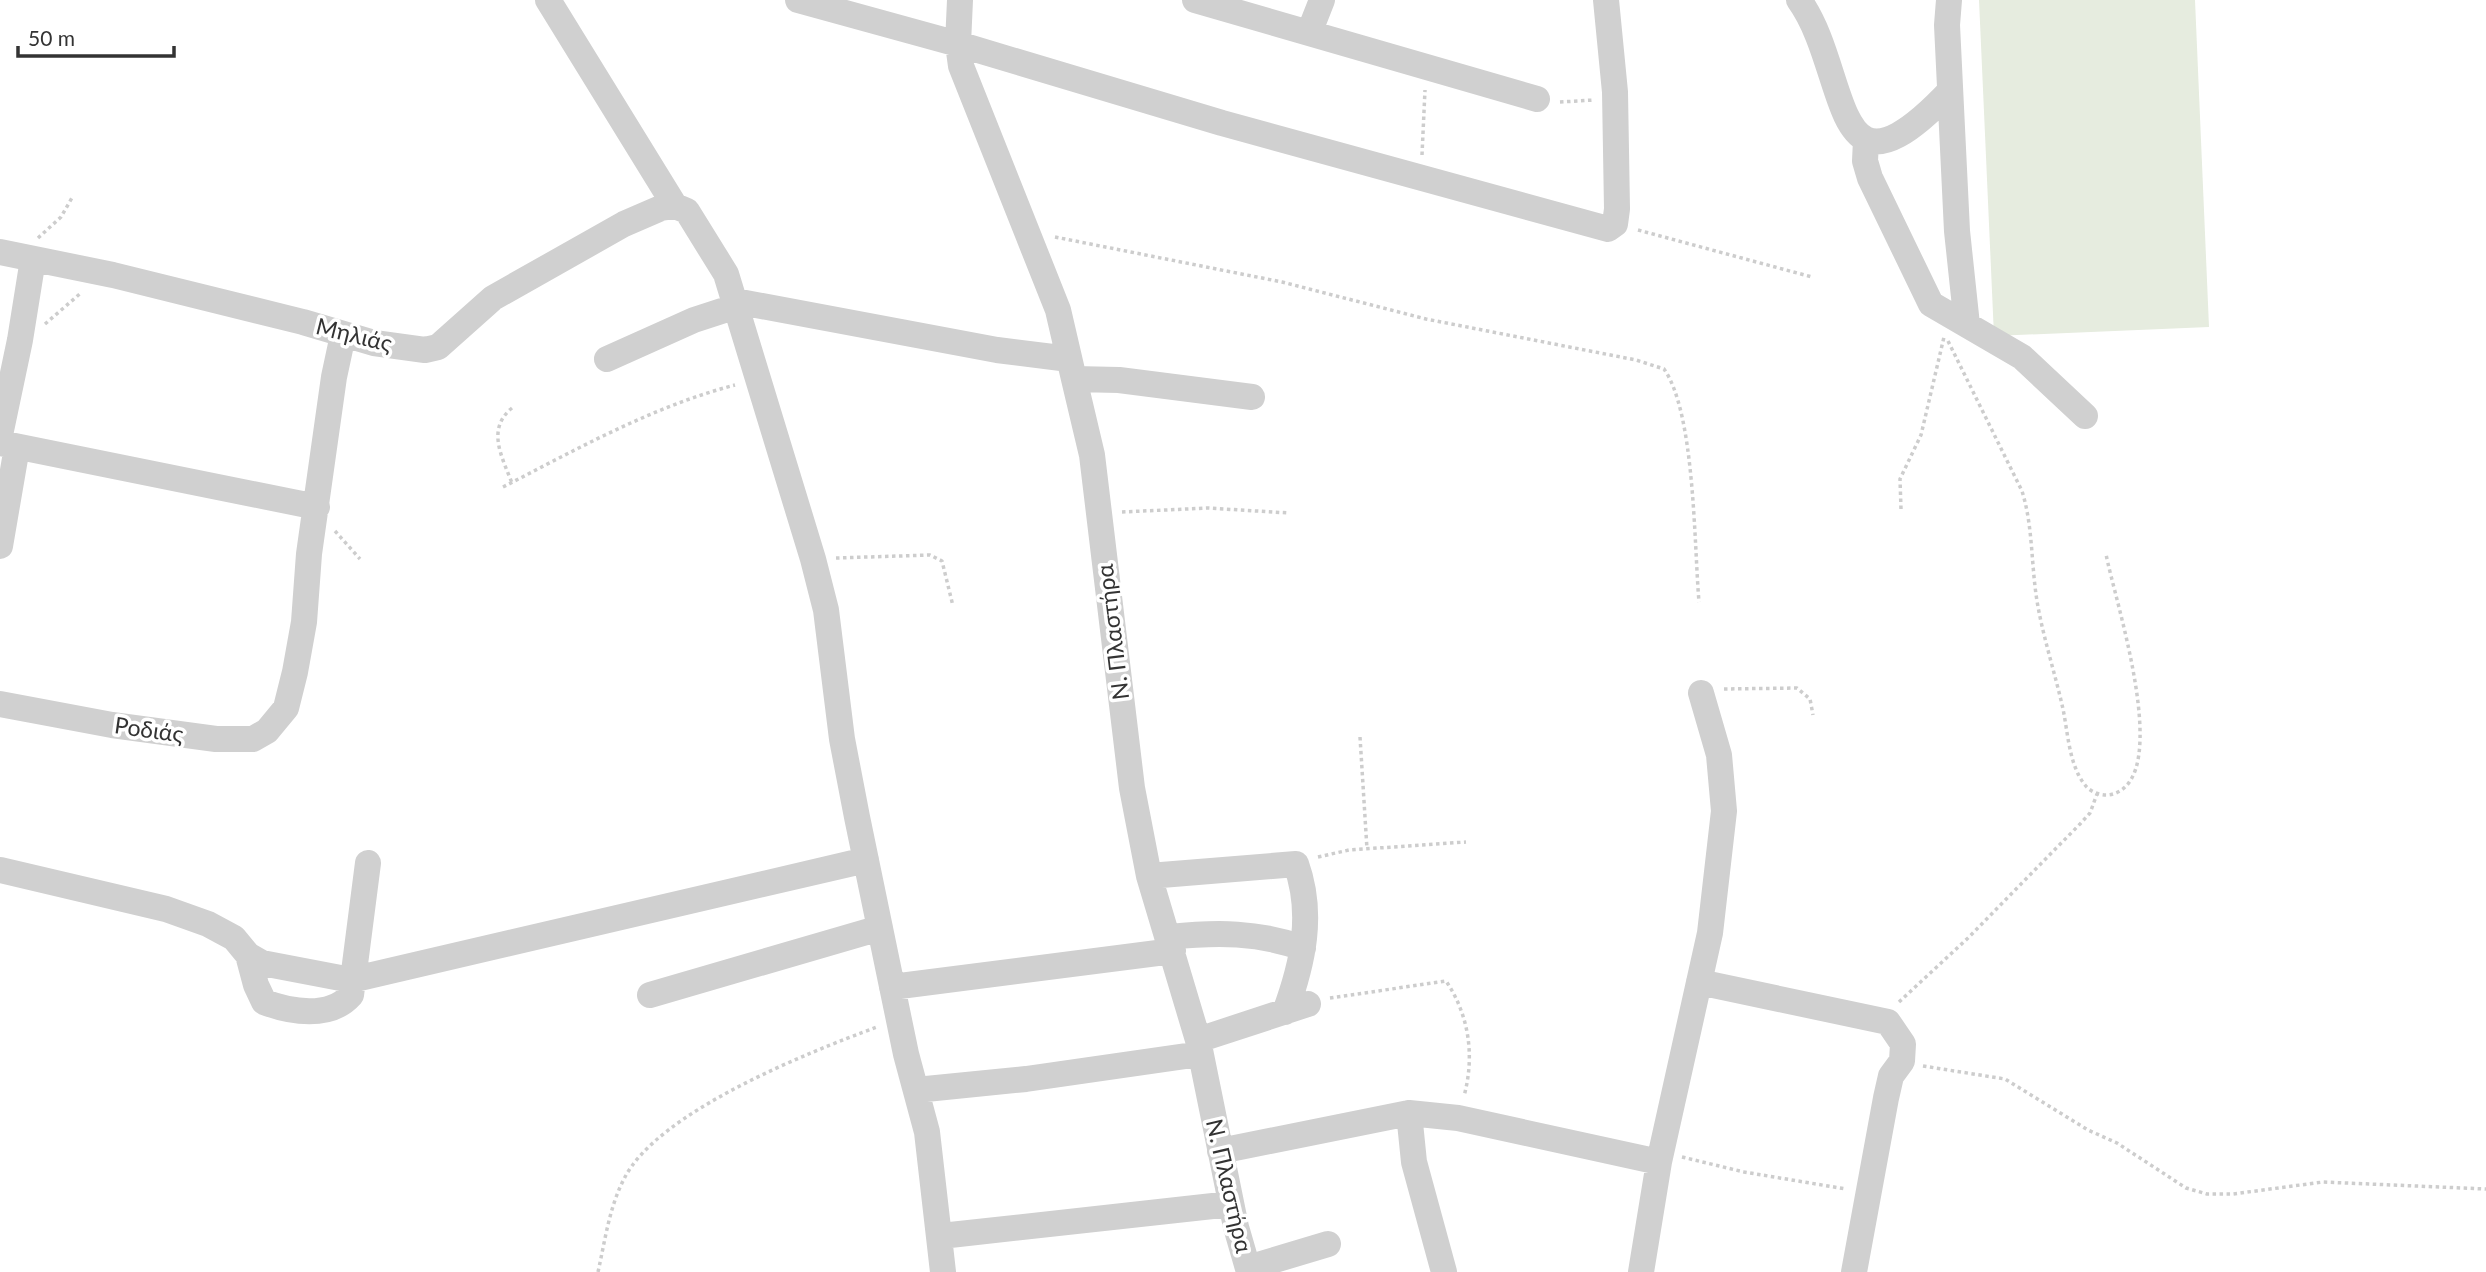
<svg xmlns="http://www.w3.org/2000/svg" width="2486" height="1272" viewBox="0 0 2486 1272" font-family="Lato,sans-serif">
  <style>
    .pitch { fill: #e6ecdf }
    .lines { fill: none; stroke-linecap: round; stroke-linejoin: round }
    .path { stroke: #cdcdcd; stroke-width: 3.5; stroke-dasharray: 3.5 3.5; stroke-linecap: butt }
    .minor { stroke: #d0d0d0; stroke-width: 26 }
    .labels { text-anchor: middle; stroke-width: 7; stroke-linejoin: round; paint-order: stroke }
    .street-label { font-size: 23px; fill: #333; stroke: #fff }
  </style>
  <rect width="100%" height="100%" fill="#fff"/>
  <path class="pitch" d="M1979,0h216l14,327 -215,9z"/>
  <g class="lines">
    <path class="path" d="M1560,102l34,-2
      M1422,155l3,-65
      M1638,230l174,47
      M1055,237l227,45 144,37 210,41 28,9c31,44 30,175 35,233
      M38,238l23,-21 12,-21
      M45,324l37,-32
      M1948,341l74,150c11,35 9,73 15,110 6,36 18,72 26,108 5,24 6,56 22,76 6,8 19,12 28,9 61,-18 1,-196 -7,-240
      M512,408c-26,21 -10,49 0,75
      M503,487c74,-38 151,-81 232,-102
      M1901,509l-1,-30 21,-44 23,-98
      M1122,512l86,-4 81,5
      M335,531l25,28
      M836,558l94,-3 12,6 11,45
      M1724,689l73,-1 13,11 3,16
      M1360,737l7,112
      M1318,857l31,-7 117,-8
      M1330,998l116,-17c23,34 29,75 18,115
      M1899,1002l69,-64 112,-114 10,-11 7,-19
      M1923,1066l82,13 83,51 29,13 69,45 21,6h26l90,-12 163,7
      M1682,1157l62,15 102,17
      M598,1272c7,-31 11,-64 26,-93 33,-67 183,-126 253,-152"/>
    <path class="minor" d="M548,0l127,206 12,5 39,63 87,285 13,51 16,129 15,78 49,237 21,78 16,140
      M798,0l160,44 264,79 386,106 7,-5 2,-15 -2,-117 -9,-92
      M960,0l-2,44 3,22 97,244 16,69 18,76 40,333 17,88 49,164 38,187 13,45
      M1195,0l342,99
      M1799,0c52,72 30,219 151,91
      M1949,0l-2,25 10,206 10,94
      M1309,33l13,-33
      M1866,140l-1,21 5,17 61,126 91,53 63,59
      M0,252l113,23 190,47 71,21 51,7 13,-3 55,-49 131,-74 37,-16 14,-2
      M735,301l262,49 72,9
      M607,359l87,-39 43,-14
      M1074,379l45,1 133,17
      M0,435l20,-95 13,-81
      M0,443l317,64
      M0,546l17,-99
      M0,704l112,21 104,14h37l14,-8 19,-23 9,-36 9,-50 5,-68 25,-177 9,-42
      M0,870l166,39 42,15 26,14 14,17 14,8 89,17 515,-120
      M1149,876l147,-12c18,50 7,99 -11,148
      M1170,937c47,-5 88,-5 133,11
      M248,955l8,30 8,17c26,10 66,17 87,-7l17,-132
      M1699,982l189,40 15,22 -1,17 -11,15 -5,22 -32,174
      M892,987l281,-36
      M650,995l230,-67
      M1198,1040l110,-36
      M916,1090l110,-11 174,-25
      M1409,1113l5,49 30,110
      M1220,1151l189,-38 49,5 201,44
      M941,1236l290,-32
      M1248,1268l80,-24
      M1641,1272l18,-110 51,-229 14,-122 -5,-56 -18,-62"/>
  </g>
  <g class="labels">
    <g class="street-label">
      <text transform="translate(354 335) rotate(14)" y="8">Μηλιάς</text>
      <text transform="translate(1113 632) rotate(-97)" y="8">Ν. Πλαστήρα</text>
      <text transform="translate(149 730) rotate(8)" y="8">Ροδιάς</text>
      <text transform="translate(1229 1186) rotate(77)" y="8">Ν. Πλαστήρα</text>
    </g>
  </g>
  <path d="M18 46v10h156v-10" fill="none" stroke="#333333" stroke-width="3.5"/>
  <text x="28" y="46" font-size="21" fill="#333333" stroke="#ffffff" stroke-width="5" paint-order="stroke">50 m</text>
</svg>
